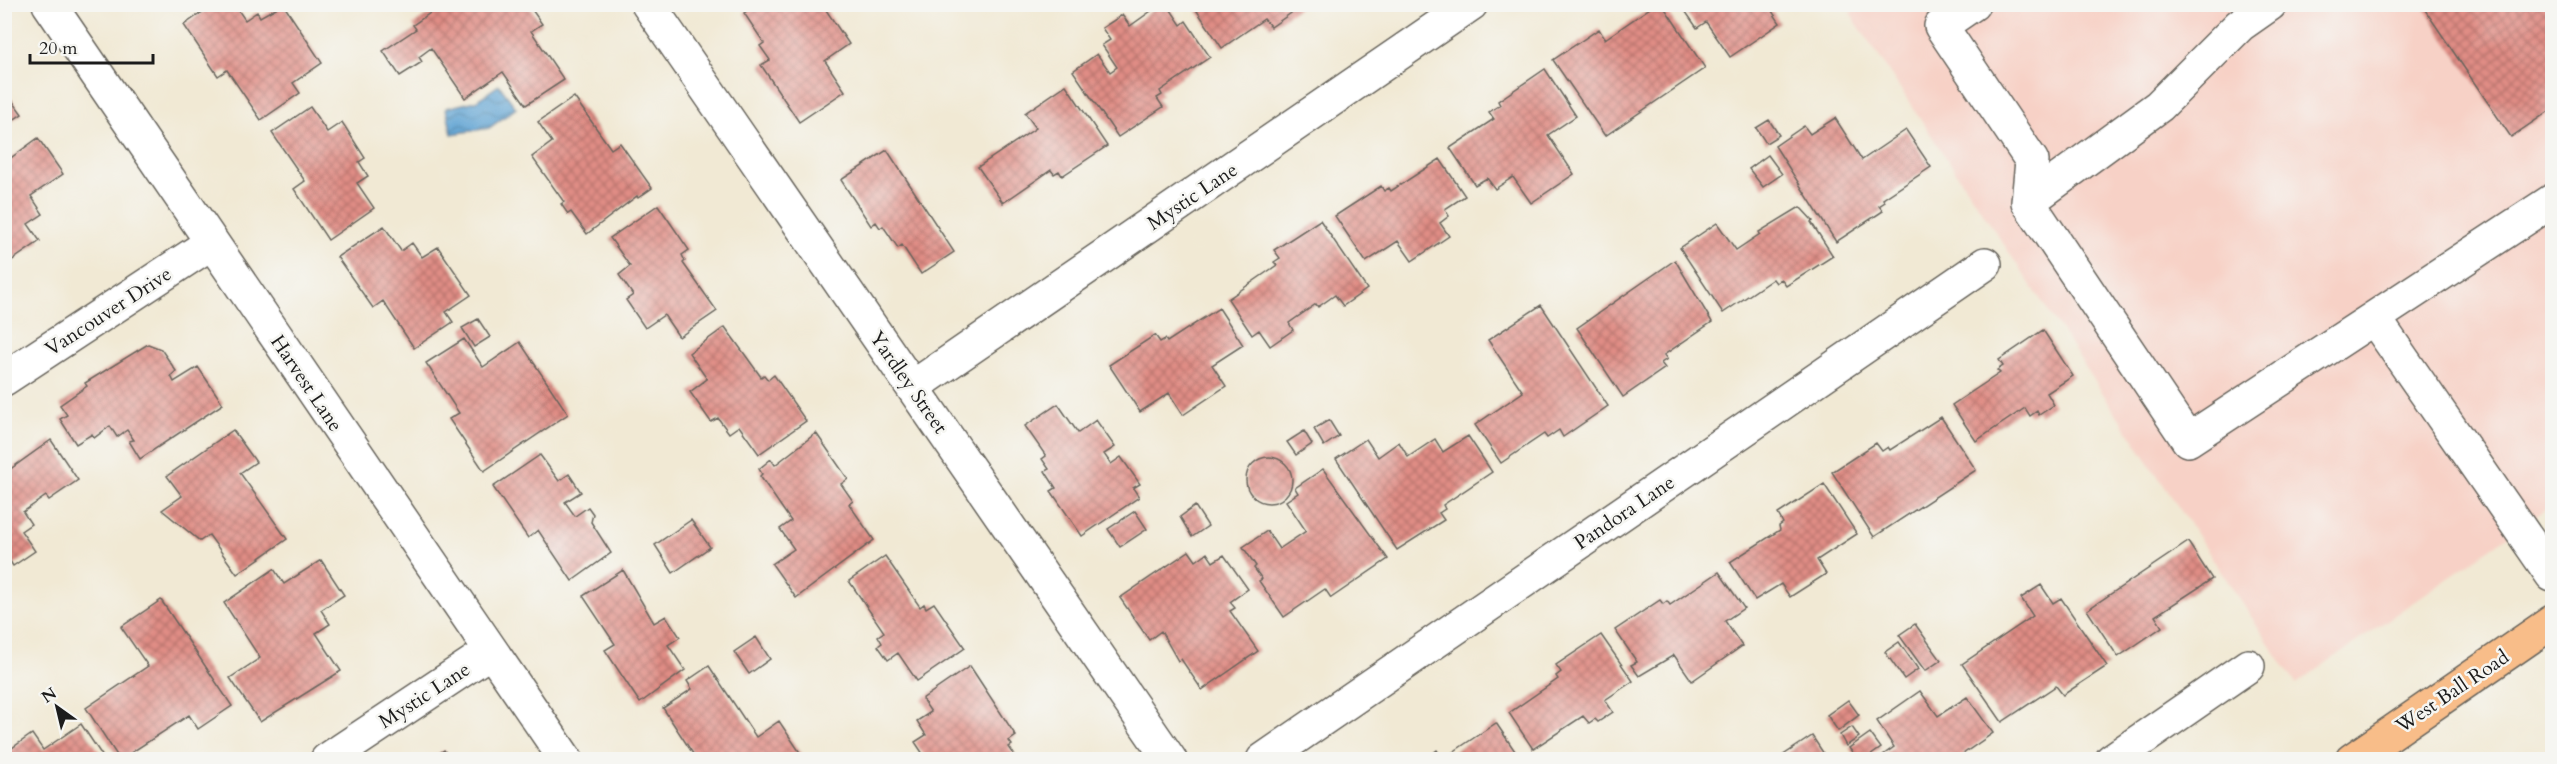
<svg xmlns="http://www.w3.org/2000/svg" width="2557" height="764" viewBox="0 0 2557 764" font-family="Cardo,serif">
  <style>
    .built { fill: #f7d1c6 }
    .water { fill: url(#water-waves); stroke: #3d6078; stroke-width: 1.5 }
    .building { fill: url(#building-cross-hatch) }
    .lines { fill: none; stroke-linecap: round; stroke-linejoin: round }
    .minor-casing { stroke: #67645c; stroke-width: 36 }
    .major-casing { stroke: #67645c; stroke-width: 36 }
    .minor { stroke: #fff; stroke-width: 33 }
    .major { stroke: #f8bd89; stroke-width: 33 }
    .labels { text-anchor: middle; stroke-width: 5; stroke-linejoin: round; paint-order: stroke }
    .street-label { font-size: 20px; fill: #1c1c1c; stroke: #f6f6f2 }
  </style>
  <defs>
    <pattern id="water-waves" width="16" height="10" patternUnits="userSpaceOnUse" patternTransform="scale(1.5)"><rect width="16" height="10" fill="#5ea3d3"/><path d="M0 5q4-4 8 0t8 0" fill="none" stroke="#4d84aa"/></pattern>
    <pattern id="building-cross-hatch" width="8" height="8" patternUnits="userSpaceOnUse" patternTransform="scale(1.5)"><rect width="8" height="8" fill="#e08d85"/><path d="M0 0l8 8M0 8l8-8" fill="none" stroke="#b5726c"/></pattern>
  </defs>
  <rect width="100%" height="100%" fill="#f6f6f2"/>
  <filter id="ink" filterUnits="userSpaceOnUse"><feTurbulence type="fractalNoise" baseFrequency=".0167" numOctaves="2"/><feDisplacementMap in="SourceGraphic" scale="12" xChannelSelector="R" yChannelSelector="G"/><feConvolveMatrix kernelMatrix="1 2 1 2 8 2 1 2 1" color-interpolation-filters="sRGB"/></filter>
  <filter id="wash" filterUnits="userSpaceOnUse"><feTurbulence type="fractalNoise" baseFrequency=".008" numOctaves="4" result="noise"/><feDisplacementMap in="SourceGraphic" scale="24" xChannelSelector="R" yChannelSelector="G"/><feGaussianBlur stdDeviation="1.35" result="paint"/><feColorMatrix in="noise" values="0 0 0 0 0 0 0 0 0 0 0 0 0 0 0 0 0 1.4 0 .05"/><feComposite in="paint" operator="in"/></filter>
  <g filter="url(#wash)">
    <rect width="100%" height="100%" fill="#f1e9d4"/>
    <path class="built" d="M1862,4l690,1v500l-256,179 -446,-671z"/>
    <path class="water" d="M499,85l17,23 -27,20 -37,6 -6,-26 30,-7z"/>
    <g id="blocks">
      <path class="building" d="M214,4h20l11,16 12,-8 3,5 23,-13 39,59 -29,20 7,10 -39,27 -34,-50 -9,6 -34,-51z
        M443,4h6l2,4 6,-4h71l14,20 -11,7 33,49 -38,25 -23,-33 -38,26 -34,-50 -12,9 3,5 -22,14 -17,-25 33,-22 -3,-4z
        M757,4h34l3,4 5,-4h23l27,40 -24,17 20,30 -46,31 -38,-57 9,-5 -10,-14 4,-3 -20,-30z
        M1161,4h6l14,21 5,-4 24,36 -50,34 2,4 -5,3 6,9 -45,30 -45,-66 24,-17 13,18 7,-5 -15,-22 8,-5 -8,-12 20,-13 8,11z
        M1206,4h98l-33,23 -7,-8 -42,29 -25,-37z
        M1656,4h6l43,64 -100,68 -52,-76 46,-31 6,10z
        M2421,4h131v105l-41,28z
        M1681,5h87l12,18 -50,34 -24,-35 -9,6z
        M1545,69l31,47 -28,19 26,39 -43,29 -18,-26 -18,12 -8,-11 -12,7 -25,-37 44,-29 -5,-7 11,-7 -2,-4z
        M1066,85l41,61 -45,30 -3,-5 -5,3 -3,-4 -48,33 -25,-36 58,-39 -11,-15z
        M4,89l18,25 -18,12z
        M574,97l37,52 9,-6 32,45 -14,10 -1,-2 -50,38 -16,-22 -3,2 -7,-10 3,-2 -32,-45 20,-15 -14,-20z
        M310,107l17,25 15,-10 23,36 -6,4 9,14 -11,7 17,25 -46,32 -34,-51 11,-8 -33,-48z
        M1835,118l27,42 44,-30 25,37 -48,32 2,3 -6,4 4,5 -47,31 -61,-96 29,-20 6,8z
        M1769,120l10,15 -13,8 -10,-15z
        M38,138l25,36 -32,22 12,18 -15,10 12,17 -29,20 -7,-10v-88z
        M887,150l67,102 -33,22 -19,-29 -4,3 -15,-22 -3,2 -4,-6 -5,4 -30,-46z
        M1768,155l14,19 -19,13 -14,-18z
        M1440,159l25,37 -20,13 4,7 -9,7 9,13 -37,25 -14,-20 -32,21 -31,-46 46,-30 3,5 5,-3 2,3z
        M658,205l31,45 -7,5 3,6 -2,2 34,48 -38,26 -15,-22 -19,13 -19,-28 7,-5 -14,-20 11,-9 -20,-28z
        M1800,207l13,14 -2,1 22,34 -47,30 -5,-7 -5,4 -3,-4 -50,34 -43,-65 37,-25 19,27 24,-16 -1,-2z
        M1320,220l47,69 -24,17 -8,-11 -17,12 -2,-3 -27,19 4,7 -23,16 -11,-16 -7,5 -24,-36 49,-34 -3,-3 6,-4 -6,-8z
        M384,226l17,25 11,-8 10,14 16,-10 33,48 -25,17 7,10 -39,26 -31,-47 -10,7 -36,-51z
        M1675,260l37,62 -48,33 3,4 -6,4 4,5 -42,29 -46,-69z
        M1541,305l67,101 -45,31 -4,-7 -12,8 -3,-4 -43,29 -26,-38 48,-33 -35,-52z
        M1219,308l24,37 -31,20 14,21 -43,29 -14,-22 -29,19 -31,-47 46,-30 5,7 5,-3 2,3z
        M478,319l12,18 -16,10 -12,-19z
        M725,327l36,50 3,-2 4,5 6,-5 32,46 -47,33 -20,-28 -10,7 -11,-15 -7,4 -21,-30 17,-13 -18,-26z
        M2043,330l30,46 -26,17 7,12 -15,10 -2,-4 -7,5 -5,-8 -49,33 -24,-36 48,-32 -3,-3 6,-4 -4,-6z
        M464,339l19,28 37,-25 48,72 -84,57 -35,-52 10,-6 -33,-50z
        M148,344l13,5 15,22 -5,5 3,6 24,-15 25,37 -83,55 -11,-18 5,-1 -7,-10 -10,7 -7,-11 -16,12 -2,-4 -16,10 -16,-25 7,-4 -7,-10 27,-19 -2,-3z
        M1058,404l20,29 18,-13 19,27 -11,7 7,10 10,-7 19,27 -7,4 6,9 -57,39 -31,-45 5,-3 -11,-17 4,-2 -7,-10 4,-3 -21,-30z
        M1941,417l35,53 -102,67 -42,-65 44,-29 6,8 6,-4 2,3z
        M1329,420l10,16 -15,10 -10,-17z
        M233,430l23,32 -16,11 47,66 -50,35 -28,-39 -9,6 -38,-31 20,-14 -15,-20z
        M1304,431l8,13 -16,11 -9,-13z
        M816,433l32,46 -7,5 12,17 -4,3 25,36 -78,58 -24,-34 22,-15 -14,-20 11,-8 -31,-45 2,-2 -3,-5 12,-10 4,6z
        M1468,436l24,36 -49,33 2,4 -6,4 5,7 -47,30 -61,-91 30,-20 12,18 21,-15 9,15 27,-18 8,13z
        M51,440l27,40 -29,20 -3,-4 -23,16 8,12 -10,7 14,20 -22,15 -5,-8 -3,2v-87z
        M540,455l19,26 10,-7 12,18 -16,10 10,14 13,-9 5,7 -2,8 20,31 -39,28 -34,-51 -10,8 -35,-51z
        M1246 480a23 23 0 1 1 46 0a23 23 0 1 1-46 0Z
        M1323,469l65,90 -57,39 -6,-9 -41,28 -25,-36 3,-2 -8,-11 2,-2 -13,-19 24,-16 12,18 27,-18 -20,-30 12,-8 -3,-5z
        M1824,484l33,50 -40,26 9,14 -36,23 -9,-13 -26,16 -25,-38 50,-32 -1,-4 4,-3 -5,-9z
        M1195,506l13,20 -16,11 -12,-20z
        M1135,511l12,18 -27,18 -12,-18z
        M691,520l19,27 -37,26 -18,-28z
        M2188,542l24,37 -57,37 7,11 -44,30 -31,-47z
        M1189,551l7,10 11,-8 6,9 11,-7 24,34 -18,13 5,6 -5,3 28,40 -56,39 -21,-31 -3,2 -17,-30 -12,9 -29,-42z
        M885,556l35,51 4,-3 2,4 8,-5 31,45 -48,33 -19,-28 -10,7 -10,-14 4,-3 -4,-7 6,-4 -35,-51z
        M321,560l23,35 -23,15 9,14 -14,9 25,38 -81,51 -30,-44 30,-20 -36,-55 50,-34 10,15z
        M623,570l31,53 12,-7 14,21 -12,8 17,25 -45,33 -35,-53 10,-6 -32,-48z
        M1719,572l25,36 -19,13 17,25 -50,35 -18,-26 -35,21 -8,-11 6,-3 -22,-32 45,-30 3,4 4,-3 3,4z
        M2041,585l12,18 8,-5 46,68 -44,29 -7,-9 -54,36 -40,-58 71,-48 -12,-18z
        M161,600l71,106 -34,23 -9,-14 -69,45 -34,-52 62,-42 -27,-39z
        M1915,624l26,36 -16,11 -26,-36z
        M1601,635l32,46 -28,19 8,12 -15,10 -3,-3 -6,4 -6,-7 -50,33 -24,-36 49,-34 -2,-3 5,-4 -5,-7z
        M756,637l14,22 -21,15 -15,-22z
        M1899,642l19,27 -14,10 -19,-27z
        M709,666l47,71 23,-16 26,39h-108l-34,-52 29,-19 -5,-8z
        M970,666l46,70 -7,5 3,4 -3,2 9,13h-91l-12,-18 11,-7 -9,-14 14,-9 -9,-13z
        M1920,691l18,25 29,-19 26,36 -30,21 4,6h-91l18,-13 -17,-26z
        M1848,700l11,15 -21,16 -11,-16z
        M1496,723l25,37h-97l13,-10 4,6 4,-3 2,3z
        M81,724l24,36h-100v-7l27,-19 11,16z
        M1852,727l7,10 -13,9 -6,-11z
        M1870,733l11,15 -17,12h-6l-9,-12z
        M1812,736l16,24h-52z
        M444,750l6,10h-21z"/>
    </g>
  </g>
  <g filter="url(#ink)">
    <use href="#blocks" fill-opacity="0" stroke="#67645c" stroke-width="1.5"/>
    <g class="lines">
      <defs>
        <path id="minor" d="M49,4l517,756
          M648,4l522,756
          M1973,4l-32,22 91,135 -4,41 160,238 186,-122 178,257
          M2028,202l131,-96 81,-81 30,-21
          M2374,318l178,-117
          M4,379l207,-136
          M913,387l558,-383
          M327,760l164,-109
          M1263,760l722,-496
          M2112,760l136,-94"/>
        <path id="major" d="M2352,760l200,-138"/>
      </defs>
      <use href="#minor" class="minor-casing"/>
      <use href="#major" class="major-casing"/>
      <use href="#minor" class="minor"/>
      <use href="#major" class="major"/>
    </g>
  </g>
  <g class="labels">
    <g class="street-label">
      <text transform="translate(1192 196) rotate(-34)" y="7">Mystic Lane</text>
      <text transform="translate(108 311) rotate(-33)" y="7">Vancouver Drive</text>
      <text transform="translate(909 382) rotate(55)" y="7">Yardley Street</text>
      <text transform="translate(307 383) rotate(56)" y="7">Harvest Lane</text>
      <text transform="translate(1624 512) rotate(-34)" y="7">Pandora Lane</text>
      <text transform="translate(2452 691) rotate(-34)" y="7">West Ball Road</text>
      <text transform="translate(424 695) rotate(-33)" y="7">Mystic Lane</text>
    </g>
  </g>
  <rect width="2557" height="764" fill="none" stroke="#f6f6f2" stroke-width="24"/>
  <g transform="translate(57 707) rotate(326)" stroke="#f6f6f2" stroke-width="4.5" paint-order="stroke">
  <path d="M0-4.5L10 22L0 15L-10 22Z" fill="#1c1c1c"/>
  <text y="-9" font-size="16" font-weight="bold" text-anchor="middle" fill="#1c1c1c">N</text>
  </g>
  <path d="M30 54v9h123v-9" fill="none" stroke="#1c1c1c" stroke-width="3"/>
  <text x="39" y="54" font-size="18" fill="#1c1c1c" stroke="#f6f6f2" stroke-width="4.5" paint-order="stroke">20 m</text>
</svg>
